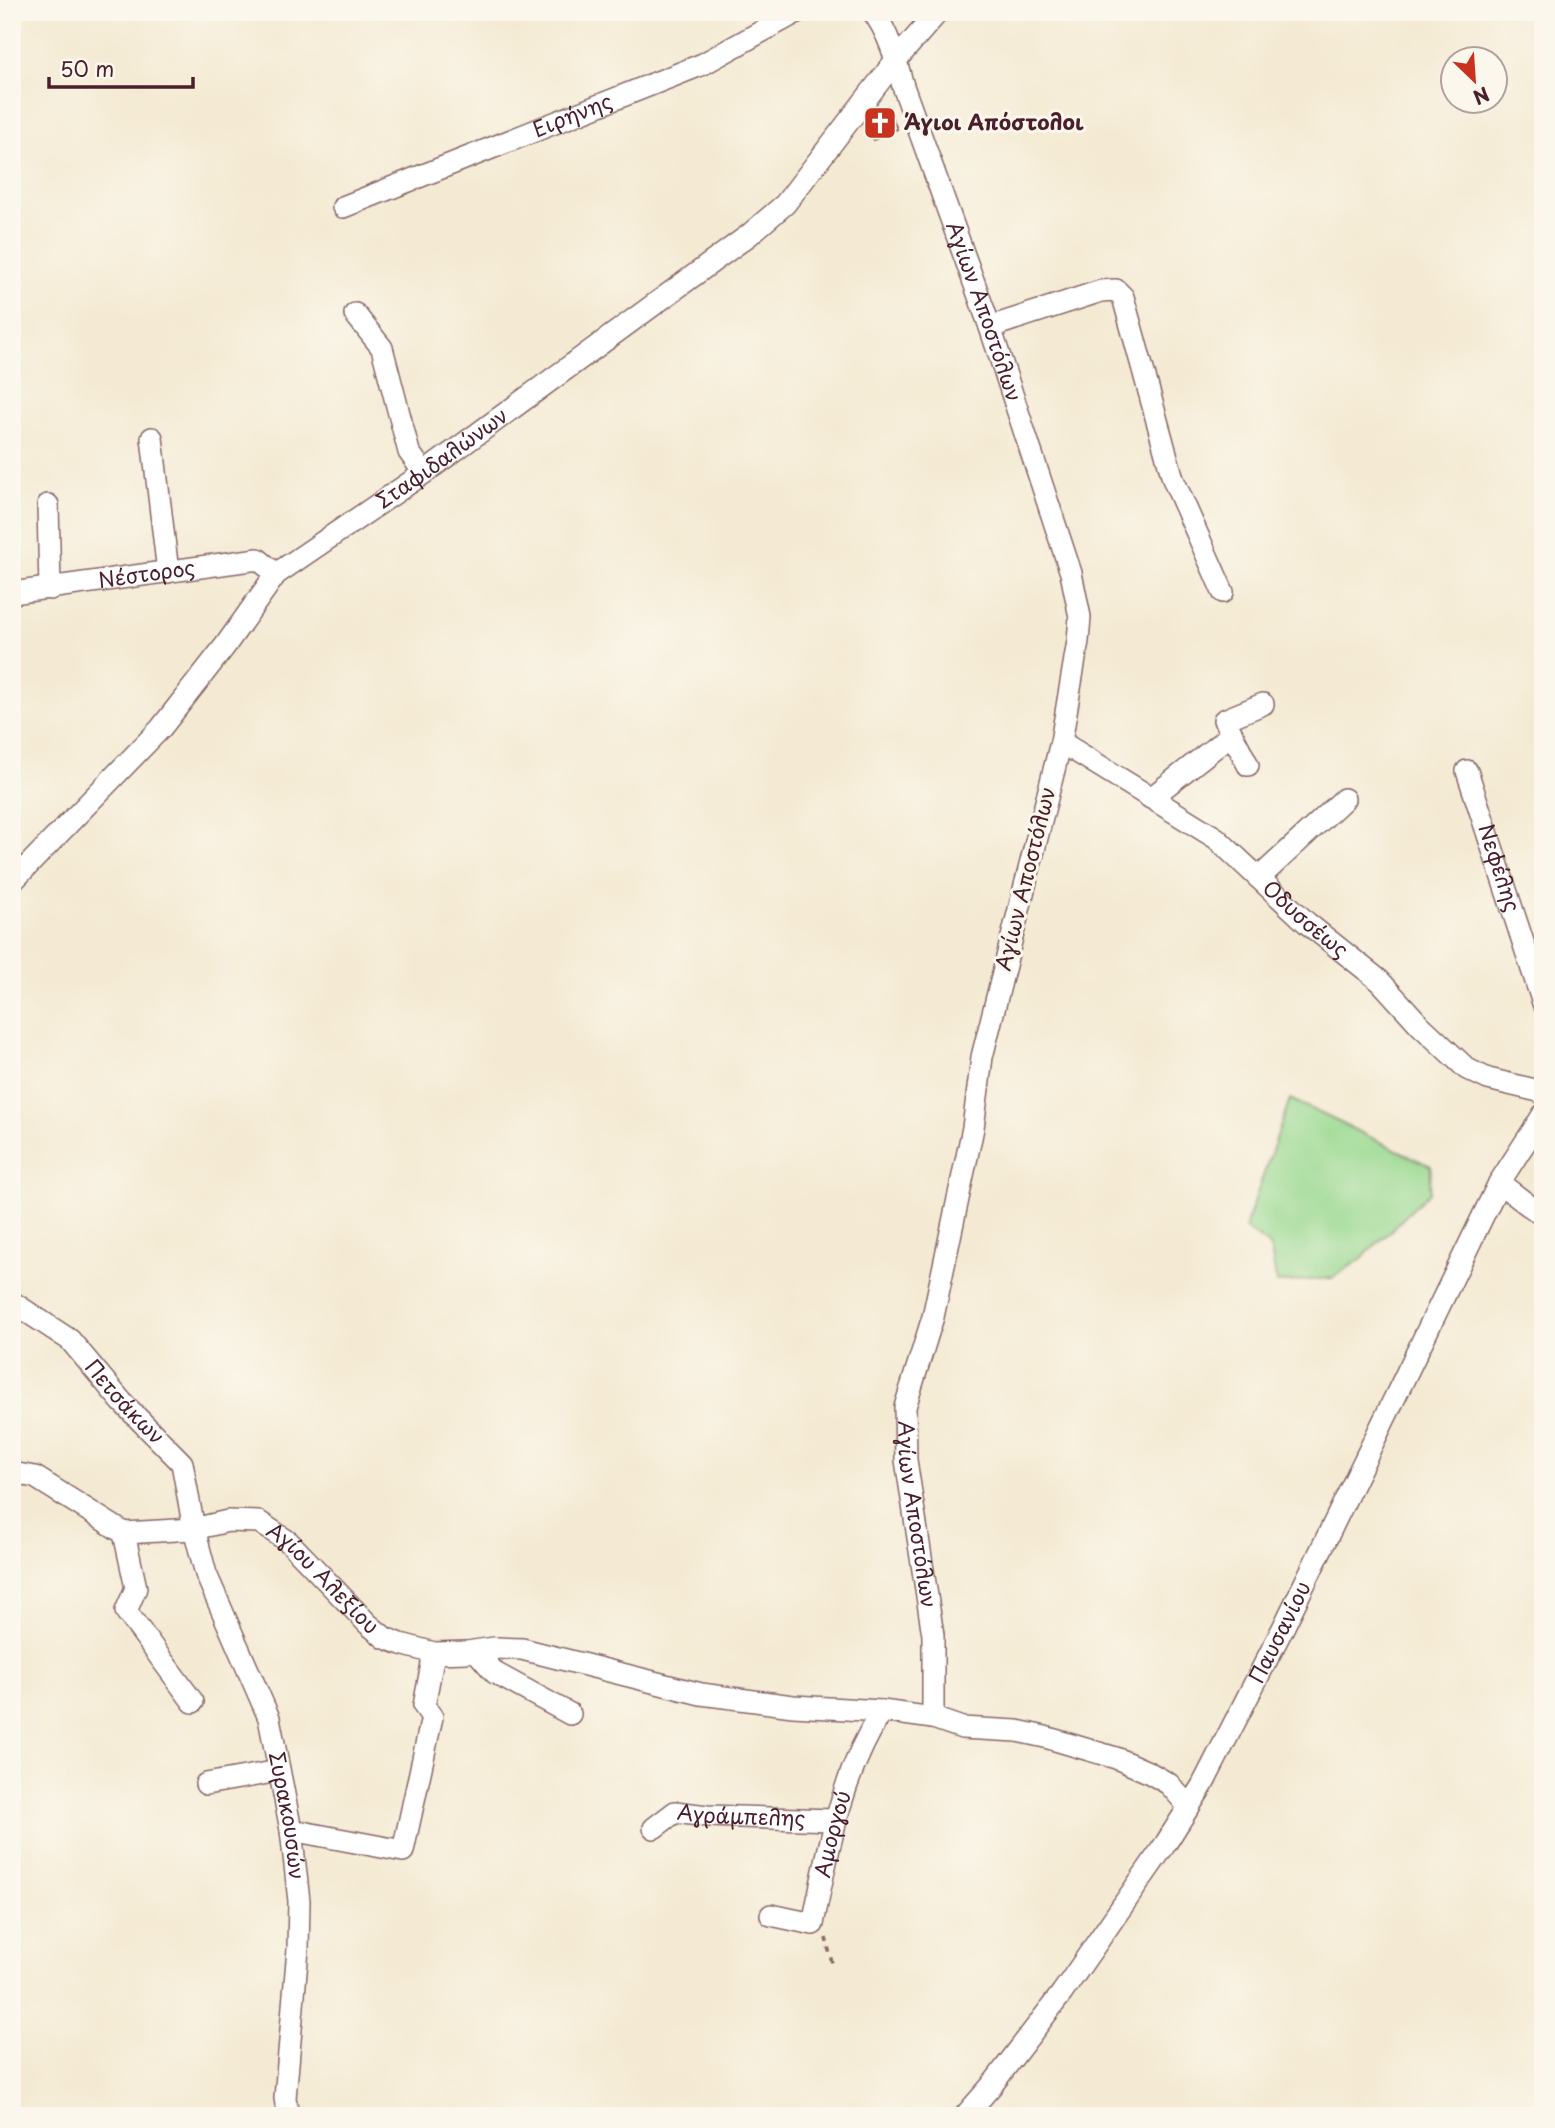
<svg xmlns="http://www.w3.org/2000/svg" width="1555" height="2128" viewBox="0 0 1555 2128" font-family="'Playpen Sans',sans-serif">
  <style>
    .grass { fill: #98d88f; stroke: #717c5d; stroke-width: 2 }
    .building { fill: #f3aa97 }
    .lines { fill: none; stroke-linecap: round; stroke-linejoin: round }
    .minor-casing { stroke: #866666; stroke-width: 24 }
    .path { stroke: #866666; stroke-width: 3.5; stroke-dasharray: 5 5; stroke-linecap: butt }
    .minor { stroke: #fff; stroke-width: 21 }
    .labels { text-anchor: middle; stroke-width: 6; stroke-linejoin: round; paint-order: stroke }
    .street-label { font-size: 21px; fill: #4a1f2b; stroke: #fbf7ec }
    .poi-label { font-size: 21px; font-weight: bold; fill: #4a1f2b; stroke: #fbf7ec; text-anchor: start }
  </style>
  <rect width="100%" height="100%" fill="#fbf7ec"/>
  <filter id="ink" filterUnits="userSpaceOnUse"><feTurbulence type="fractalNoise" baseFrequency=".0143" numOctaves="2"/><feDisplacementMap in="SourceGraphic" scale="14" xChannelSelector="R" yChannelSelector="G"/><feConvolveMatrix kernelMatrix="1 2 1 2 8 2 1 2 1" color-interpolation-filters="sRGB"/></filter>
  <filter id="wash" filterUnits="userSpaceOnUse"><feTurbulence type="fractalNoise" baseFrequency=".00686" numOctaves="4" result="noise"/><feDisplacementMap in="SourceGraphic" scale="28" xChannelSelector="R" yChannelSelector="G"/><feGaussianBlur stdDeviation="1.57" result="paint"/><feColorMatrix in="noise" values="0 0 0 0 0 0 0 0 0 0 0 0 0 0 0 0 0 1.4 0 .05"/><feComposite in="paint" operator="in"/></filter>
  <g filter="url(#wash)">
    <rect width="100%" height="100%" fill="#f4ead3"/>
    <path class="grass" d="M1290,1099l141,67 -1,26 -69,67 -29,19 -55,5 -7,-37 -25,-18z"/>
    <g id="blocks">
      <path class="building" d="M887,106l10,23 -23,11 -9,-19 6,-7z"/>
    </g>
  </g>
  <g filter="url(#ink)">
    <use href="#blocks" fill-opacity="0" stroke="#866666" stroke-width="2"/>
    <g class="lines">
      <defs>
        <g id="minor">
          <path id="s1" d="M873,12c16,21 23,48 30,74l87,241 81,246 9,44 -2,24 -17,101 -79,315 -9,71 -40,189 -28,90 1,53 27,175v83"/>
          <path id="s2" d="M343,207l360,-143 94,-52"/>
          <path d="M355,314l27,34 27,104 15,21"/>
          <path d="M990,327l111,-36 15,-1 7,7 50,182 50,113"/>
          <path d="M152,438l16,134"/>
          <path d="M48,505l2,84"/>
          <path id="s3" d="M12,593l246,-34 18,15"/>
          <path d="M1232,734l-8,-14 39,-16"/>
          <path id="s4" d="M1061,742l155,96 91,85 73,58 40,44 47,44 21,10 55,13"/>
          <path id="s5" d="M1467,771l76,232"/>
          <path d="M1151,798l81,-64 16,31"/>
          <path d="M1259,878l85,-79"/>
          <path id="s6" d="M12,882l149,-154 64,-82 51,-72 148,-101 325,-238 36,-31 111,-144 42,-48"/>
          <path d="M1499,1183c14,9 30,25 44,31"/>
          <path id="s7" d="M12,1302l58,38 52,62 60,61 12,66 12,45 63,144 22,112 8,71 -1,48 -13,149 3,18"/>
          <path id="s8" d="M12,1473l23,4 89,56 70,-4 34,-8 31,1 30,20 79,82 17,14 16,6 33,9 33,-1 27,-4 28,1 179,45 92,12 89,5 51,7 29,10 55,3 28,6 71,21 32,14 21,12 20,23"/>
          <path d="M124,1533l12,55 -10,23 67,91"/>
          <path d="M476,1651l19,22 75,41"/>
          <path d="M206,1784l73,-13"/>
          <path id="s9" d="M654,1828l21,-16 32,4 127,4"/>
          <path d="M291,1830l112,21 29,-134 -8,-11 10,-53"/>
          <path id="s10" d="M771,1915l42,9c15,-74 28,-149 69,-213"/>
          <path id="s11" d="M965,2116l27,-31 70,-92 104,-150 36,-57 82,-160 215,-443 44,-68"/>
        </g>
      </defs>
      <use href="#minor" class="minor-casing"/>
      <path class="path" d="M826,1938l7,29"/>
      <use href="#minor" class="minor"/>
    </g>
  </g>
  <defs>
    <symbol id="church-square" viewBox="-11 -11 22 22"><rect x="-9" y="-9" width="18" height="18" rx="4" fill="#c8321e" stroke="#fbf7ec"/><path d="M-1.2-6h2.4v3.5h3.3v2.4h-3.3V6h-2.4V-.1h-3.3v-2.4h3.3Z" fill="#fff"/></symbol>
  </defs>
  <g fill-rule="evenodd">
    <use href="#church-square" x="861" y="104" width="38" height="38"/>
  </g>
  <g class="labels">
    <g class="street-label">
      <text dy="7" stroke="none"><textPath href="#s2" startOffset="247">Ειρήνης</textPath></text>
      <text dy="7" stroke="none"><textPath href="#s1" startOffset="320">Αγίων Αποστόλων</textPath></text>
      <text dy="7" stroke="none"><textPath href="#s6" startOffset="609">Σταφιδαλώνων</textPath></text>
      <text dy="7" stroke="none"><textPath href="#s3" startOffset="136">Νέστορος</textPath></text>
      <text dy="7" stroke="none"><textPath href="#s5" startOffset="102">Νεφέλης</textPath></text>
      <text transform="translate(1026 879) rotate(-76)" y="7">Αγίων Αποστόλων</text>
      <text dy="7" stroke="none"><textPath href="#s4" startOffset="303">Οδυσσέως</textPath></text>
      <text dy="7" stroke="none"><textPath href="#s7" startOffset="152">Πετσάκων</textPath></text>
      <text dy="7" stroke="none"><textPath href="#s1" startOffset="1559">Αγίων Αποστόλων</textPath></text>
      <text dy="7" stroke="none"><textPath href="#s8" startOffset="350">Αγίου Αλεξίου</textPath></text>
      <text dy="7" stroke="none"><textPath href="#s11" startOffset="579">Παυσανίου</textPath></text>
      <text dy="7" stroke="none"><textPath href="#s7" startOffset="606">Συρακουσών</textPath></text>
      <text dy="7" stroke="none"><textPath href="#s9" startOffset="93">Αγράμπελης</textPath></text>
      <text dy="7" stroke="none"><textPath href="#s10" startOffset="135">Αμοργού</textPath></text>
    </g>
    <g class="poi-label">
      <text x="904" y="130">Άγιοι Απόστολοι</text>
    </g>
  </g>
  <rect width="1555" height="2128" fill="none" stroke="#fbf7ec" stroke-width="42"/>
  <g transform="translate(1474 80) rotate(155)"><circle r="33" fill="#fbf7ec" stroke="#b4a19f" stroke-width="2"/>
  <path d="M0-5L12 26L0 18L-12 26Z" fill="#c8321e"/>
  <text y="-10" font-size="19" font-weight="bold" text-anchor="middle" fill="#4a1f2b">N</text>
  </g>
  <path d="M49 77v10h144v-10" fill="none" stroke="#4a1f2b" stroke-width="3.5"/>
  <text x="60" y="77" font-size="21" fill="#4a1f2b" stroke="#fbf7ec" stroke-width="5" paint-order="stroke">50 m</text>
</svg>
